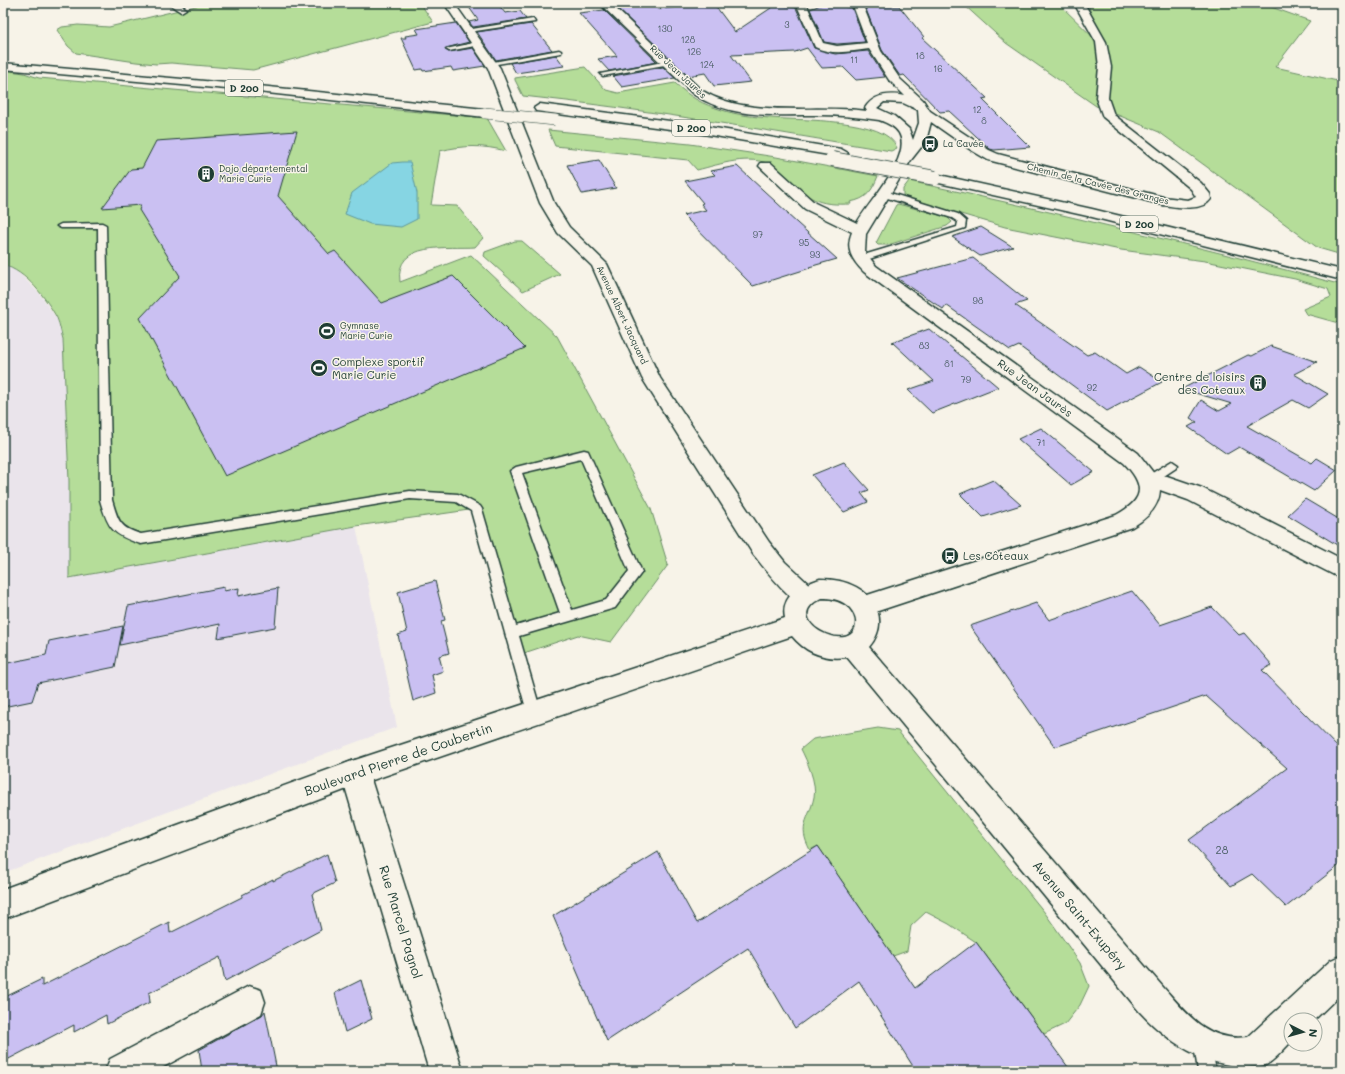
<svg xmlns="http://www.w3.org/2000/svg" width="1345" height="1074" viewBox="0 0 1345 1074" font-family="Mali,sans-serif">
  <style>
    .built { fill: #eae4eb }
    .green { fill: #b5dd99; stroke: #6a8d66 }
    .water { fill: #86d5e3; stroke: #5d989d }
    .building { fill: #cac0f2; stroke: #1f3d34 }
    .lines { fill: none; stroke-linecap: round; stroke-linejoin: round }
    .service-casing { stroke: #1f3d34; stroke-width: 3 }
    .minor-casing { stroke: #1f3d34; stroke-width: 3 }
    .tertiary-casing { stroke: #1f3d34; stroke-width: 3 }
    .primary-casing { stroke: #1f3d34; stroke-width: 3 }
    .service { fill: #f7f3e8; fill-rule: evenodd }
    .minor { fill: #f7f3e8; fill-rule: evenodd }
    .tertiary { fill: #f7f3e8; fill-rule: evenodd }
    .primary { fill: #f7f3e8; fill-rule: evenodd }
    .primary-bridge-far1-casing { stroke: #1f3d34; stroke-width: 12; stroke-linecap: butt }
    .primary-bridge-casing { stroke: #1f3d34; stroke-width: 16; stroke-linecap: butt }
    .primary-bridge-far1 { stroke: #f7f3e8; stroke-width: 11 }
    .primary-bridge { stroke: #f7f3e8; stroke-width: 14 }
    .labels { text-anchor: middle; stroke-width: 3; stroke-linejoin: round; paint-order: stroke }
    .number-label { font-size: 9px; fill: #4a5e64 }
    .far-street-label { font-size: 9px; fill: #1f3d34; stroke: #f7f3e8 }
    .far-poi-label { font-size: 9px; fill: #1f3d34; stroke: #f7f3e8; text-anchor: start }
    .shield { fill: #f7f3e8; stroke: #60746a; stroke-width: 1 }
    .shield-label { font-size: 10px; font-weight: bold; fill: #1f3d34 }
    .poi-label { font-size: 11px; fill: #1f3d34; stroke: #f7f3e8; text-anchor: start }
    .street-label { font-size: 11px; fill: #1f3d34; stroke: #f7f3e8 }
    .near-number-label { font-size: 11px; fill: #4a5e64 }
    .near-street-label { font-size: 13px; fill: #1f3d34; stroke: #f7f3e8 }
  </style>
  <rect width="100%" height="100%" fill="#f7f3e8"/>
  <filter id="ink" filterUnits="userSpaceOnUse"><feTurbulence type="fractalNoise" baseFrequency=".025" numOctaves="2"/><feDisplacementMap in="SourceGraphic" scale="8" xChannelSelector="R" yChannelSelector="G"/><feConvolveMatrix kernelMatrix="1 2 1 2 8 2 1 2 1" color-interpolation-filters="sRGB"/></filter>
  <g filter="url(#ink)">
    <path class="built" d="M3,265l11,3 26,26 17,25 6,20 6,142 1,97 286,-52 41,201 -394,146z"/>
    <path class="green" d="M208,3h212l13,19 -180,48 -82,-7 -15,1 -20,-2 -60,-9 -8,-7 -11,-16 5,-3 16,-2 31,2z
      M962,3h96l43,42 -12,-38 4,-4h167l50,18 -35,46 67,15v173l-24,-7 -159,-116 -63,-26 -90,-63z
      M585,67l21,23 12,3 57,-10c16,15 27,21 47,27 15,5 33,7 49,8 28,3 115,-1 126,30l-6,3c-122,-20 -245,-42 -368,-55l-8,-16v-2z
      M3,70l21,3 15,5 448,40 19,33c-23,-6 -43,-6 -66,0l-9,54 26,1 26,32 -8,9c-26,2 -81,-7 -75,35l71,-27 86,81 94,173 17,56 -57,77 -33,-7 -60,20 -42,-146 -120,17 -287,52v-97l-6,-142c-2,-6 -3,-14 -6,-21 -11,-20 -31,-47 -54,-53z
      M548,130l142,14 86,13 102,19c-6,15 -11,23 -28,26l1,2c-30,1 -39,-2 -60,-23 -6,-6 -11,-12 -19,-16 -24,-11 -51,-1 -75,5l-9,-10 -133,-14z
      M909,181c145,31 290,65 433,104v39l-36,-10 -3,-5 28,-12 -3,-8 -33,-10 -90,-18 -84,-11 -116,-23 -99,-29 -3,-3v-6z
      M898,204l49,13 5,5 -5,4 -59,19h-10l-2,-2 20,-38z
      M515,241h7l38,33 -37,17 -39,-35 1,-4z
      M878,728l20,3 147,182 35,50 9,23 -9,19 -15,19 -21,10 -68,-92 -27,-18 -23,-12 -15,14 -4,25 -14,5 -75,-110 -8,4c-13,-25 -1,-29 4,-53 3,-14 -7,-36 -13,-48l12,-10z"/>
    <path class="water" d="M403,162h7l7,31v26l-16,8 -31,-3 -25,-10 7,-21 40,-30z"/>
    <path class="building" d="M466,3h31l8,10 15,-2 6,8 -53,8 -4,-5 9,-2z
      M651,3l7,6 56,-5 21,28 42,-28 19,4 18,40 21,6 33,-3 17,26 -29,3 -13,-13 -21,1 -15,-20 -12,4 -64,3 20,27 -37,4 -9,-13 -17,3 -71,-68z
      M826,3l26,5 13,34 -28,2 -13,-2 -14,-33z
      M899,6l25,31 -2,1 65,60 -5,1 48,48 -36,3 -4,-1 -41,-38 -9,1 -36,-37 -4,1 -18,-26 -17,-43z
      M604,10l53,52 -48,9 -11,-12 19,-3 -38,-43z
      M456,23l13,19 -23,6 -1,2 4,2 24,-4 12,18 -32,5 -2,-4 -28,4 -1,-2 -6,1 -15,-32h5l-1,-2 14,-2 -3,-5z
      M531,24l21,26 -56,10 -19,-28z
      M556,55l8,11 -48,7 -6,-10z
      M663,67l12,11 -53,9 -9,-11z
      M297,131l-19,65 51,58 6,-3 47,52 71,-27 72,72 -300,128 -85,-158 40,-42 -41,-66 2,-5 -39,3 29,-39 11,-1 14,-27z
      M599,160l17,28 -34,6 -15,-29z
      M737,166l52,48h-2l50,45 -28,8 1,1 -57,18 -70,-71 23,-5 -5,-6 2,-1 -18,-22 30,-6 -4,-4z
      M981,227l32,20 -33,9 -28,-19z
      M973,258l54,43 -12,4 72,50 8,-3 31,22 13,-7 23,15 -55,29 -88,-65 -9,4 -64,-45 -3,4 -46,-31z
      M929,329l69,58 -66,26 -24,-23 26,-9 -42,-39z
      M1271,346l46,16 -23,12 34,20 -20,14 -15,-8 -46,26 65,37 5,-5 20,12 -23,21 -75,-44 -12,7 -39,-27 9,-5 -7,-4 11,-18 18,11 13,-7 -50,-15 66,-34 4,1z
      M1041,428l24,20 29,24 -23,13 -53,-46z
      M844,462l25,28 -8,3 7,9 -24,10 -32,-37z
      M993,480l28,25 -38,12 -23,-23z
      M1305,499l37,22v27l-54,-33z
      M435,581l10,39 -4,1 8,32 -10,3 4,15 -11,4 4,18 -23,8 -15,-66 9,-3 -9,-40z
      M224,587v4l15,-3 -1,8 40,-8 -3,39 -57,11 2,-14 -100,21 8,-39z
      M1132,591l28,34 52,-18 27,28 5,-2 28,32 -10,5 80,82v111l-56,44 -34,-33 -21,12 -42,-46 98,-72 -81,-72 -151,51 -85,-121 66,-23 13,17z
      M123,626l-8,41 -77,16 -6,18 -29,6v-43l43,-9 3,-14z
      M818,846l97,142 61,-46 95,129h-155l-57,-90 -64,47 -47,-80 -141,93 -54,-125 105,-64 39,71z
      M327,854l8,29 -23,11 9,36 -96,51 -5,-24 -71,36 1,9 -43,22 -1,-9 -32,17v-7l-71,37v-64l39,-19v7l127,-64 1,11 72,-36v-2l31,-16v2z
      M361,980l11,39 -27,13 -10,-39z
      M265,1011l12,60h-75l-3,-21 63,-35z"/>
    <g class="lines">
      <defs>
        <path id="service" d="M533,19l2,3 -66,10 -3,-2z
          M478,42l2,3 -31,6 -3,-2z
          M559,50l2,1v2l-70,12 -3,-2z
          M668,61l2,1v2l-67,12 -3,-2z
          M881,192h6l71,22 8,7 -1,7 -102,33h-6v-4l100,-30 1,-5 -6,-4 -71,-22z
          M102,223l4,2 6,275c6,20 7,28 29,34l269,-43 48,3 22,12 2,3 34,117 44,-13 -50,-142 6,-4 68,-17 4,1 54,121 -27,36 -96,28 22,76 -2,5 -5,2 -5,-2 -2,-5 -56,-201 -15,-9 -46,-3 -269,45c-29,-9 -33,-16 -41,-44l-2,-272h-37l-4,-2 4,-2zM581,459l48,112 -23,29 -34,10 -50,-137z
          M1172,461l6,4 -2,3 -24,16h-8l-2,-3 2,-3z
          M1203,1036l7,2 6,33h-18l-4,-26 2,-7z"/>
        <path id="minor" d="M167,3h12l7,6 -5,3z
          M444,3h10l46,65 54,135 15,24 38,37 53,114 109,164 16,20 28,26 4,7 -4,7c-2,1 -6,3 -9,2 -13,-1 -42,-39 -51,-50l-111,-176 -50,-112 -34,-33 -18,-30 -52,-135z
          M599,3h11l91,87c47,29 112,14 166,21l-2,-3c9,-14 24,-15 40,-12l-16,-16 -20,-31c-17,2 -37,7 -54,-2l-19,-44h10l17,40 14,3 30,-3 -15,-40h10l19,48 19,28 23,21 7,11 59,39 9,4 165,43 25,3 8,-3 -5,-8 -88,-72 -7,-19 3,-31 -3,-25 -22,-39h10l22,39 5,25 -3,31 6,17 87,68 9,11 1,5c-9,13 -35,8 -48,6l-175,-45 -17,-10 -40,-28 -5,19 -15,19 -45,74 -1,18 11,14 262,187 17,22 12,1 35,12 140,71v20l-154,-79 -28,-10c-1,18 -14,29 -28,37l-269,89 -8,-3 -4,-7 4,-7 261,-84c28,-15 30,-29 8,-52l-260,-191c-12,-12 -19,-23 -12,-40l-47,-23 -46,-43 2,-3h10l44,40 42,20c11,-21 56,-66 42,-90 -4,-7 -14,-11 -20,-13 -21,-3 -41,-5 -61,-5 -44,0 -87,4 -125,-21zM884,102l19,1 15,7 1,13 -6,17 -4,-11 -15,-13 -17,-8z
          M355,760l10,4 4,9 94,298h-34l-88,-298 4,-9z
          M249,986l12,4 4,12 -4,12 -105,57h-51l5,-12z"/>
        <path id="tertiary" d="M820,579c12,0 25,2 36,8 24,13 31,39 13,60l294,340c24,27 45,56 85,50l83,-77 11,-5v38l-28,27h-23v22c-7,7 -16,18 -25,23 -50,9 -96,-20 -127,-54l-292,-354c-22,3 -41,-4 -55,-21l-437,150 -352,133v-30l352,-129 430,-142c-5,-23 17,-33 35,-39zM822,598c11,0 20,2 28,10 4,5 7,10 6,17 -5,32 -80,-6 -34,-27z"/>
        <path id="primary" d="M3,63l246,22 236,24 6,4 -6,4 -236,-26 -246,-22z
          M540,104l145,19 156,26 7,4 -7,4 -156,-26 -149,-20 -2,-3z
          M935,174l157,35 250,61v10l-250,-63 -162,-36 -2,-3 2,-3z"/>
      </defs>
      <use href="#service" class="service-casing"/>
      <use href="#minor" class="minor-casing"/>
      <use href="#tertiary" class="tertiary-casing"/>
      <use href="#primary" class="primary-casing"/>
      <use href="#service" class="service"/>
      <use href="#minor" class="minor"/>
      <use href="#tertiary" class="tertiary"/>
      <use href="#primary" class="primary"/>
      <defs>
        <path id="primary-bridge-far1" d="M485,113l70,7"/>
        <path id="primary-bridge" d="M832,159l103,19"/>
      </defs>
      <use href="#primary-bridge-far1" class="primary-bridge-far1-casing"/>
      <use href="#primary-bridge" class="primary-bridge-casing"/>
      <use href="#primary-bridge-far1" class="primary-bridge-far1"/>
      <use href="#primary-bridge" class="primary-bridge"/>
    </g>
  </g>
  <defs>
    <symbol id="bus-disc" viewBox="-11 -11 22 22"><circle r="9.5" fill="#1f3d34" stroke="#f7f3e8"/><path d="M-5-6H5V4H4V6H2V4H-2V6H-4V4H-5ZM-3.5-4V0h7V-4ZM-3.5 1.2v1.5H-2V1.2ZM2 1.2v1.5H3.5V1.2Z" fill="#fff"/></symbol>
    <symbol id="building-disc" viewBox="-11 -11 22 22"><circle r="9.5" fill="#1f3d34" stroke="#f7f3e8"/><path d="M-4-6H4V6H1V3H-1V6H-4ZM-2.5-4.3h1.7v1.8h-1.7ZM.8-4.3h1.7v1.8H.8ZM-2.5-1h1.7V.8h-1.7ZM.8-1h1.7V.8H.8Z" fill="#fff"/></symbol>
    <symbol id="stadium-disc" viewBox="-11 -11 22 22"><circle r="9.5" fill="#1f3d34" stroke="#f7f3e8"/><path d="M0-5a6.5 5 0 1 0 0 10a6.5 5 0 1 0 0-10ZM-3.5-1.8h7v3.6h-7Z" fill="#fff"/></symbol>
  </defs>
  <g fill-rule="evenodd">
    <use href="#bus-disc" x="920" y="134" width="20" height="20"/>
    <use href="#building-disc" x="196" y="164" width="20" height="20"/>
    <use href="#stadium-disc" x="317" y="321" width="20" height="20"/>
    <use href="#stadium-disc" x="309" y="358" width="20" height="20"/>
    <use href="#building-disc" x="1248" y="373" width="20" height="20"/>
    <use href="#bus-disc" x="940" y="546" width="20" height="20"/>
  </g>
  <g class="labels">
    <g class="number-label">
      <text x="787" y="28">3</text>
      <text x="665" y="32">130</text>
      <text x="688" y="43">128</text>
      <text x="694" y="55">126</text>
      <text x="920" y="59">18</text>
      <text x="854" y="63">11</text>
      <text x="707" y="68">124</text>
      <text x="938" y="72">16</text>
      <text x="977" y="113">12</text>
      <text x="984" y="124">8</text>
      <text x="758" y="238">97</text>
      <text x="804" y="246">95</text>
      <text x="815" y="258">93</text>
      <text x="978" y="304">98</text>
      <text x="924" y="349">83</text>
      <text x="949" y="367">81</text>
      <text x="966" y="383">79</text>
      <text x="1092" y="391">92</text>
      <text x="1041" y="446">71</text>
    </g>
    <g class="far-street-label">
      <text transform="translate(678 72) rotate(43)" y="3">Rue Jean Jaurès</text>
      <text transform="translate(1098 184) rotate(14)" y="3">Chemin de la Cavée des Granges</text>
      <text transform="translate(622 315) rotate(65)" y="3">Avenue Albert Jacquard</text>
    </g>
    <g class="far-poi-label">
      <text x="943" y="147">La Cavée</text>
      <text x="219" y="172">Dojo départemental<tspan x="219" dy="10">Marie Curie</tspan></text>
      <text x="340" y="329">Gymnase<tspan x="340" dy="10">Marie Curie</tspan></text>
    </g>
    <g class="shield">
      <rect x="225" y="80" width="38" height="16" rx="3"/>
      <rect x="672" y="120" width="38" height="16" rx="3"/>
      <rect x="1120" y="216" width="38" height="16" rx="3"/>
    </g>
    <g class="shield-label">
      <text x="244" y="92">D 200</text>
      <text x="691" y="132">D 200</text>
      <text x="1139" y="228">D 200</text>
    </g>
    <g class="poi-label">
      <text x="332" y="366">Complexe sportif<tspan x="332" dy="13">Marie Curie</tspan></text>
      <text x="1245" y="381" text-anchor="end">Centre de loisirs<tspan x="1245" dy="13">des Coteaux</tspan></text>
      <text x="963" y="560">Les Côteaux</text>
    </g>
    <g class="street-label">
      <text transform="translate(1035 388) rotate(36)" y="4">Rue Jean Jaurès</text>
    </g>
    <g class="near-number-label">
      <text x="1222" y="854">28</text>
    </g>
    <g class="near-street-label">
      <text transform="translate(398 759) rotate(-19)" y="5">Boulevard Pierre de Coubertin</text>
      <text transform="translate(1080 915) rotate(50)" y="5">Avenue Saint-Exupéry</text>
      <text transform="translate(401 922) rotate(73)" y="5">Rue Marcel Pagnol</text>
    </g>
  </g>
  <rect width="1345" height="1074" fill="none" stroke="#f7f3e8" stroke-width="16"/>
  <rect x="8" y="8" width="1329" height="1058" fill="none" stroke="#1f3d34" stroke-width="1.5" filter="url(#ink)"/>
  <g transform="translate(1303 1032) rotate(96)"><circle r="19" fill="#f7f3e8" stroke="#a1aaa0"/>
  <path d="M0-3L7 15L0 10L-7 15Z" fill="#1f3d34"/>
  <text y="-6" font-size="11" font-weight="bold" text-anchor="middle" fill="#1f3d34">N</text>
  </g>
</svg>
